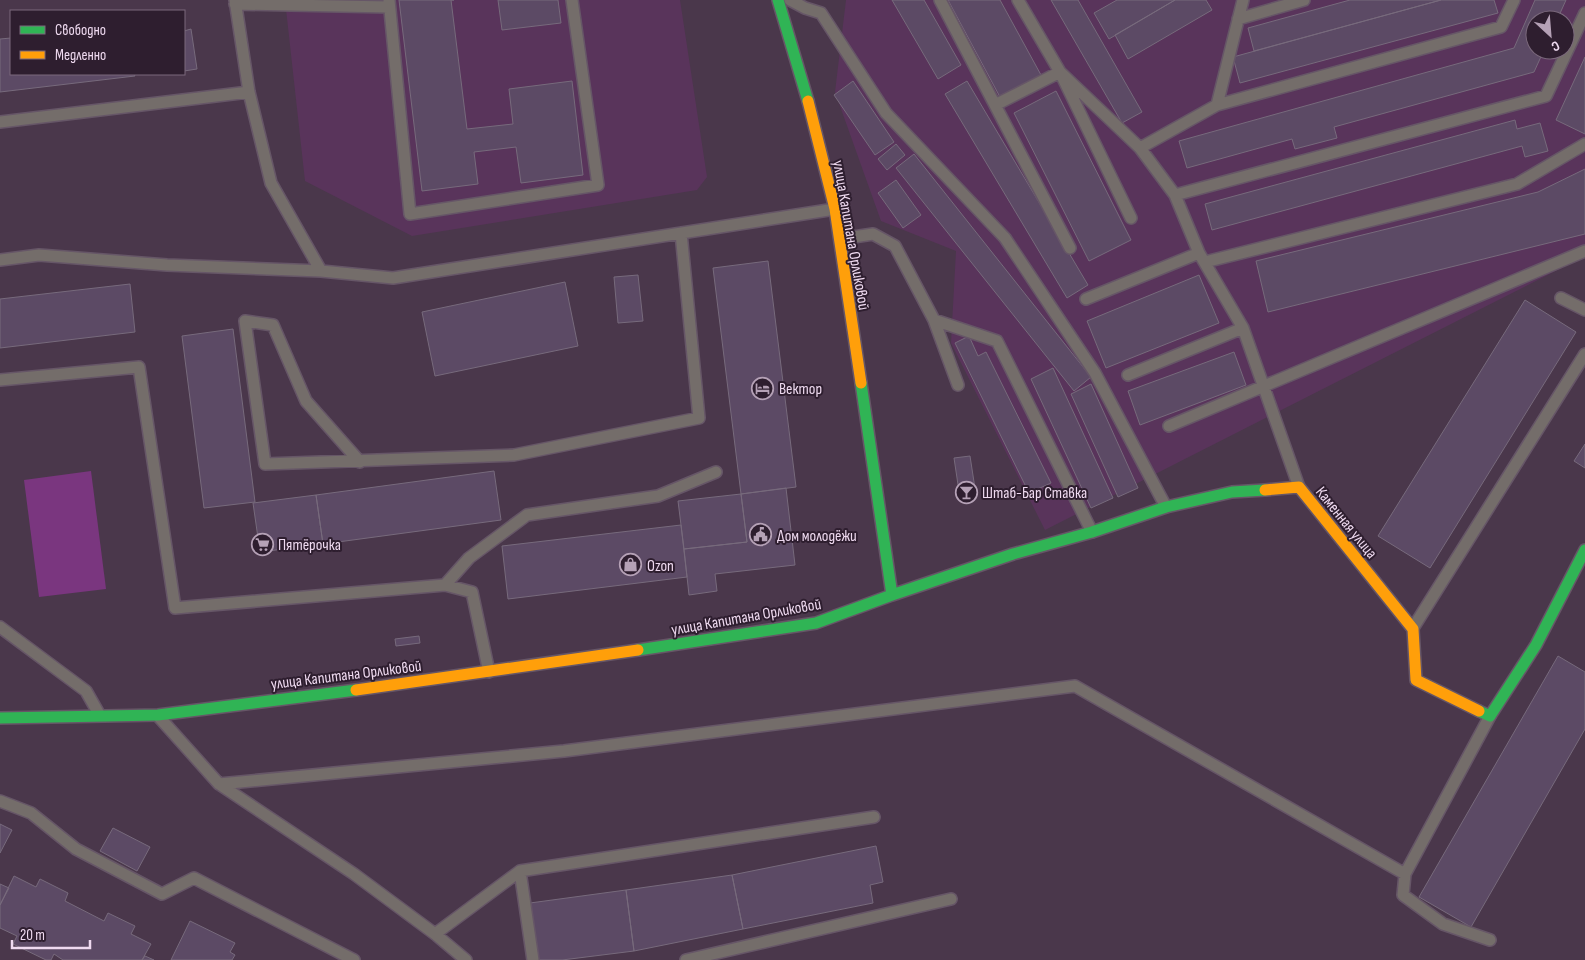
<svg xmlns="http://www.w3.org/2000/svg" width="1585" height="960" viewBox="0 0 1585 960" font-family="'Sofia Sans Condensed',sans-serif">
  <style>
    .built { fill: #59345b; fill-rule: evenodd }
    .green { fill: #7a367f }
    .building { fill: #5c4a65; stroke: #776a7c }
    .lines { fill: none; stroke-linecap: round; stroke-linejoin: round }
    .lane-casing { stroke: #665667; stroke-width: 14 }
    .fast-casing { stroke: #665667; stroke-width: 14 }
    .slow-casing { stroke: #665667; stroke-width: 14 }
    .lane { stroke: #746d6a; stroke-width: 11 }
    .fast { stroke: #30b455; stroke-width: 11 }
    .slow { stroke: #ff9f0a; stroke-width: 11 }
    .labels { text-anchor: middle; stroke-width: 4; stroke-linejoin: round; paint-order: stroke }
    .street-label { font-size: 16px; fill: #efdaf0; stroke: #2e1e2f }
    .poi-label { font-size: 16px; fill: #efdaf0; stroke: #2e1e2f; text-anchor: start }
  </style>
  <rect width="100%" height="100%" fill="#4a374b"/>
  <path class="built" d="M285,0h395l27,177 -10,13 -285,46 -107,-55z
    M846,0h739v256l-540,274 -94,-187 5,-92 -75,-30 -46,-129zM1535,20h30v30h-30z"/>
  <path class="green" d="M91,471l15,118 -67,8 -15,-117z"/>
  <path class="building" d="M399,0h55h-3l16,129 46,-5 -4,-35 63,-8 11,94 -62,8 -5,-36 -42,5 4,32 -56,7z
    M498,0h60l3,23 -59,7z
    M892,0h32l37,65 -23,14z
    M948,0h52l41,75 -41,22z
    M1051,0h27l64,112 -20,11z
    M1117,0h58l-66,39 -15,-26z
    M1175,0h31l6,10 -84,49 -13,-24z
    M1350,0h91l-187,51 -6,-23z
    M1441,0h53l4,13 -258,70 -7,-26z
    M1535,0h31l-9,20h-22v30h9l-10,22 -200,55 3,11 -42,11 -3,-10 -105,29 -8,-27 335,-93z
    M191,29l6,40 -13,2v-40z
    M11,38v36h123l1,2 -135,16v-53z
    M1585,57v77l-29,-14z
    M853,81l41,61 -19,13 -41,-60z
    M967,81l121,204 -21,13 -122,-204z
    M1056,91l75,149 -42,21 -75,-148z
    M1515,120l2,9 23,-6 8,28 -23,6 -3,-11 -310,84 -7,-26z
    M896,144l9,11 -18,15 -9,-11z
    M914,154l177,223 -17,14 -178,-223z
    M1585,169v65l-317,78 -12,-51 282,-69z
    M896,180l25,35 -18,13 -25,-35z
    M768,261l28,226 -55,7 -28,-226z
    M638,275l5,46 -25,2 -4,-46z
    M1199,275l20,48 -113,45 -19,-47z
    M565,282l13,64 -143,30 -13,-64z
    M130,284l5,48 -135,16v-49z
    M1525,300l51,32 -146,236 -52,-32z
    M233,329l22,173 -51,6 -22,-172z
    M969,336l9,20 8,-4 65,131 -22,10 -74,-150z
    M1234,352l12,33 -106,40 -12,-34z
    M1053,368l60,130 -22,10 -60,-129z
    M1091,384l47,104 -20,9 -47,-103z
    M1585,444v24l-11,-7z
    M970,456l6,39 -16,3 -6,-40z
    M494,471l7,49 -178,24 -7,-49z
    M786,488l9,77 -80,9 2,17 -28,4 -5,-46 63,-7 -6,-48z
    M741,494l6,48 -63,7 -6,-48z
    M316,495l7,49 -63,8 -7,-49z
    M681,525l6,52 -179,22 -6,-53z
    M419,636l1,7 -24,3 -1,-7z
    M1558,656l27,16v57l-114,198 -52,-30z
    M0,824l12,6 -12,23z
    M113,828l37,19 -13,24 -37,-20z
    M876,846l7,36 -13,3 3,18 -130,26 -11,-54z
    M732,875l11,54 -109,22 -8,-61z
    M14,876l22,11 4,-8 28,14 -3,8 39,20 4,-8 27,13 -4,8 20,10 -9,16h-79l-9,-6 -3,6h-5l-33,-16 4,-8 -17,-8v-23z
    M0,884l9,4 -9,17z
    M626,890l8,61 -72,9h-25l-7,-57z
    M190,921l45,22 -5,9 5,3 -3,5h-61z
    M145,956l9,4h-12z"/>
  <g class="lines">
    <defs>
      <path id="lane" d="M235,0l14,92 22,91 50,88 72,7 442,-69
        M389,0l21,214 188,-29 -26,-185
        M790,0l15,8 16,5 65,100 119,125 90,135 71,134
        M940,0l130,248
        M1018,0l42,72 80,76 35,47 24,58 44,75 56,159
        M1243,0l-26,105 284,-78 13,-27
        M235,4l154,3
        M1238,19l66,-19
        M997,104l63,-32 71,146
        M0,122l249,-30
        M1140,148l77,-43
        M1175,195l371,-99 39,-83
        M840,239l33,-5 22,12 39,74 63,21 95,191
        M0,260l39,-5 128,10 154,6
        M1205,262l312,-78 68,-40
        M1561,298l24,12
        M1086,299l113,-46
        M934,320l24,65
        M1128,375l115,-47
        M0,380l139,-13 36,241 270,-23 27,7 17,80
        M1169,426l416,-175
        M360,462l-54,-61 -33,-76 -28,-4 20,143 249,-9 185,-37 -18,-185
        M445,585l24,-27 58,-43 131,-19 58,-24
        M0,627l86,64 13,23
        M1413,628l172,-274
        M1490,716l-85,158 -2,21 40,29 47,16
        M159,717l60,67 135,90 81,60 31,26
        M219,784l345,-33 511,-65 330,188
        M0,801l31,12 45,36 86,45 32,-16 160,82
        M520,871l13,89
        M435,934l85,-63 354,-54
        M686,960l265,-61"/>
      <path id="fast" d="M778,0l30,101
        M892,595l121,-41 79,-22 74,-25 66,-15 33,-2
        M638,650l178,-27 76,-28 -31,-212
        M1479,711l11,5 46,-71 49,-95
        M0,718l158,-3 198,-25"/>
      <path id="slow" d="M808,101l27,108 26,174
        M1265,490l34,-3 114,142 3,51 63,31
        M356,690l282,-40"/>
    </defs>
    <use href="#lane" class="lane-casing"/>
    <use href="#fast" class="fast-casing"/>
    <use href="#slow" class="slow-casing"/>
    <use href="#lane" class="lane"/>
    <use href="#fast" class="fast"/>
    <use href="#slow" class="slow"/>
  </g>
  <defs>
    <symbol id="hotel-ring" viewBox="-11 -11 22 22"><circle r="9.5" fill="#2e1e2f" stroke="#b5a1b6" stroke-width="1.5"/><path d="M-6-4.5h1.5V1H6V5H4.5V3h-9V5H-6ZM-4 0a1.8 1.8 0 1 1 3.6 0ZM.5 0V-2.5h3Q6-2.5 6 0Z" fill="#b5a1b6"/></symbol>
    <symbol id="bar-ring" viewBox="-11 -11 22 22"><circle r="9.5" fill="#2e1e2f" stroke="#b5a1b6" stroke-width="1.5"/><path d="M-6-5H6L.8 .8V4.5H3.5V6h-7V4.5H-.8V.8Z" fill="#b5a1b6"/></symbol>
    <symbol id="civic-ring" viewBox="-11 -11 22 22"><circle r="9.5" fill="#2e1e2f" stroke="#b5a1b6" stroke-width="1.5"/><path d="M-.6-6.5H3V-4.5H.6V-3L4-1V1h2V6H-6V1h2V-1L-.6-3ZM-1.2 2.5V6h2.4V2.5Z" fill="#b5a1b6"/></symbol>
    <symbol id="supermarket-ring" viewBox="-11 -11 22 22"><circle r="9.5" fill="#2e1e2f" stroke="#b5a1b6" stroke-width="1.5"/><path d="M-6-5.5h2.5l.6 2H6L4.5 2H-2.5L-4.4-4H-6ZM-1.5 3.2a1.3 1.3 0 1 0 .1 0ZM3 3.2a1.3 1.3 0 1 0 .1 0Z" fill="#b5a1b6"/></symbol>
    <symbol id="shop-ring" viewBox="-11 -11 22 22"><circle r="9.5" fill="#2e1e2f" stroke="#b5a1b6" stroke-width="1.5"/><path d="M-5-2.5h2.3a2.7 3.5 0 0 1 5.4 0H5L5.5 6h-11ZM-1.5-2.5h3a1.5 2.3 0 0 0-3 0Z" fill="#b5a1b6"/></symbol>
  </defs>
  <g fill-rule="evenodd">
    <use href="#hotel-ring" x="750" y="376" width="25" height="25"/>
    <use href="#bar-ring" x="954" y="480" width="25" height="25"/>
    <use href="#civic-ring" x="748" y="522" width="25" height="25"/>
    <use href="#supermarket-ring" x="250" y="532" width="25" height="25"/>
    <use href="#shop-ring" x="618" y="552" width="25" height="25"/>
  </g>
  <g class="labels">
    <g class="street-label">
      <text transform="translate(852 235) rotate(80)" y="6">улица Капитана Орликовой</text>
      <text transform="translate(1347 522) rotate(51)" y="6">Каменная улица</text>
      <text transform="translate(746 616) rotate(-10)" y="6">улица Капитана Орликовой</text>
      <text transform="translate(346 674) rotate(-7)" y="6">улица Капитана Орликовой</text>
    </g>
    <g class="poi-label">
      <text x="779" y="394">Вектор</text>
      <text x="982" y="498">Штаб-Бар Ставка</text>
      <text x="777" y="541">Дом молодёжи</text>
      <text x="278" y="550">Пятёрочка</text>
      <text x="647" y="571">Ozon</text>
    </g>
  </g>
  <rect x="10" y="10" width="175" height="65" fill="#2e1e2f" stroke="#7b697c"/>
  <rect x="20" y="26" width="25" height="8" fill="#30b455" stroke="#7b697c"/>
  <text x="55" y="35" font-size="15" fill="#efdaf0">Свободно</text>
  <rect x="20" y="51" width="25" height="8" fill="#ff9f0a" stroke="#7b697c"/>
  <text x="55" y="60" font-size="15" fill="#efdaf0">Медленно</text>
  <g transform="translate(1550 35) rotate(154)"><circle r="24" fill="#2e1e2f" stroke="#7b697c"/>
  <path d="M0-4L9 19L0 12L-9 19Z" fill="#b5a1b6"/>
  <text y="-8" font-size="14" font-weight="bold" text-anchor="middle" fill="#efdaf0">С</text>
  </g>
  <path d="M12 940v8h78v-8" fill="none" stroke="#efdaf0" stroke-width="2.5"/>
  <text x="20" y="940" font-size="15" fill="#efdaf0" stroke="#2e1e2f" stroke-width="4" paint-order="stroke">20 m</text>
</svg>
